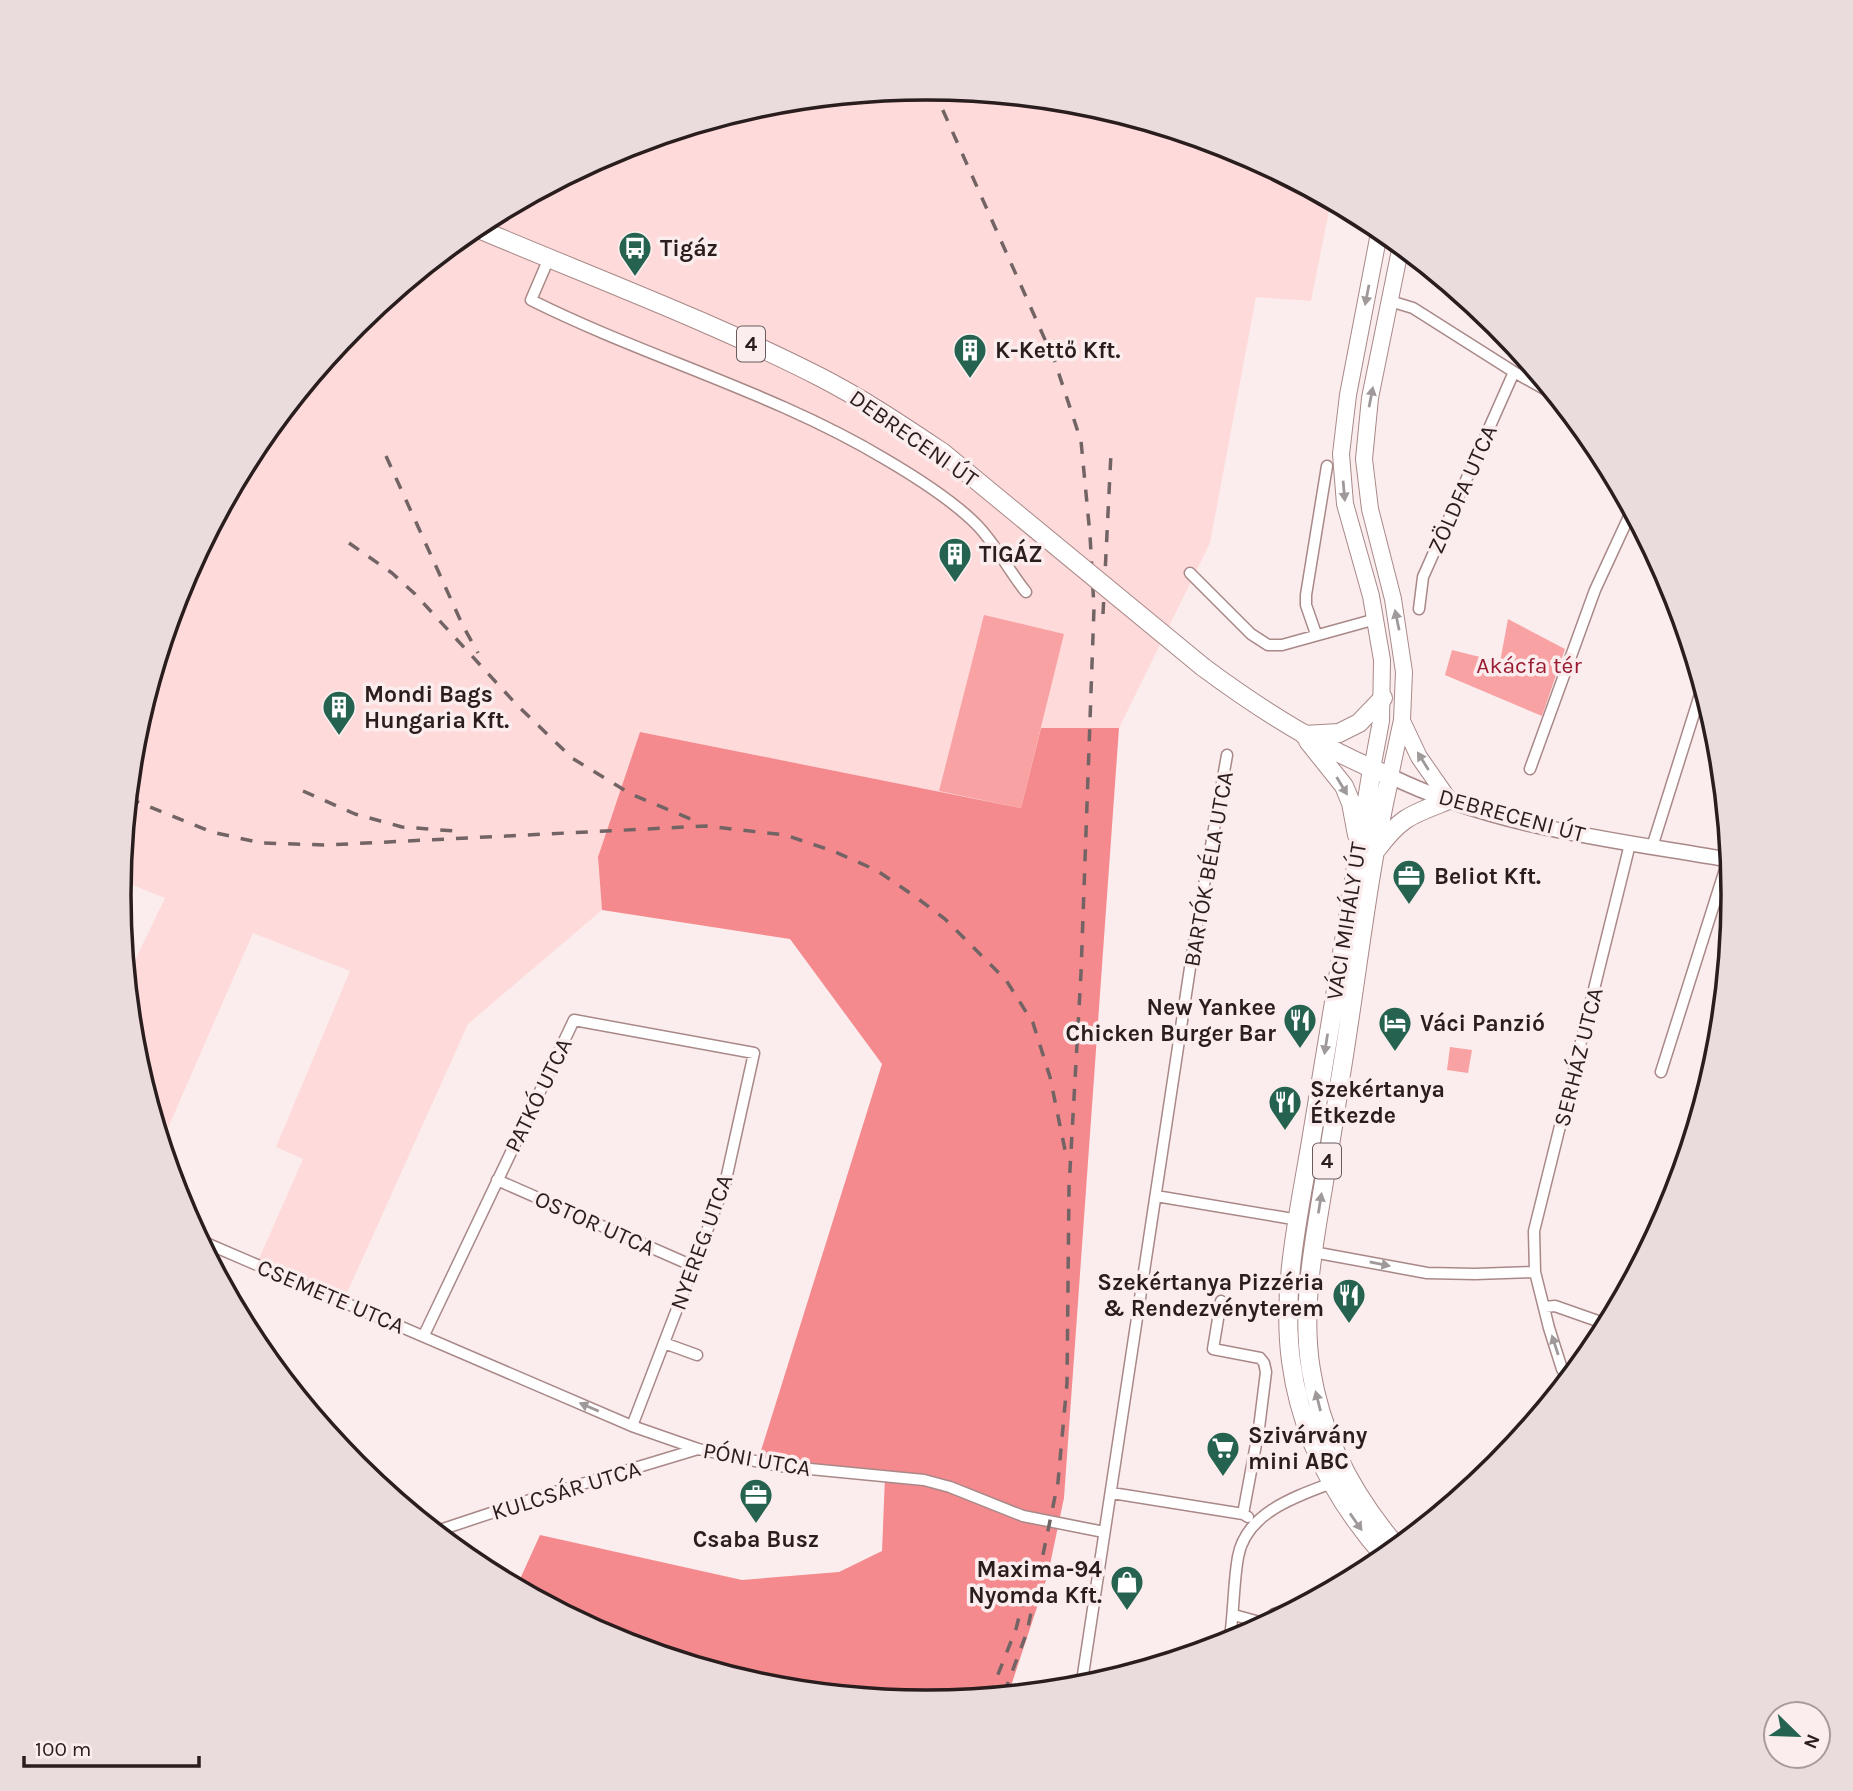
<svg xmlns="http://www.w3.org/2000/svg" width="1853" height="1791" viewBox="0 0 1853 1791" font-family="Karla,sans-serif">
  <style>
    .built { fill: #fedada }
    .green { fill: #f9a2a4 }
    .forest { fill: #f48a8e }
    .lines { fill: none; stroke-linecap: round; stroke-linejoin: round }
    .minor-casing { stroke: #a98888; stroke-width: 13 }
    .tertiary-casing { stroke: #a98888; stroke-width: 17 }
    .secondary-casing { stroke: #a98888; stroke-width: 18 }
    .primary-casing { stroke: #a98888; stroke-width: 20 }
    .minor { stroke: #fff; stroke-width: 10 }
    .tertiary { stroke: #fff; stroke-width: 14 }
    .secondary { stroke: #fff; stroke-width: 16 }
    .primary { stroke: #fff; stroke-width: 18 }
    .rail { stroke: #726465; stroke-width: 3.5; stroke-dasharray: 12 12; stroke-linecap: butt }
    .primary-bridge-casing { stroke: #a98888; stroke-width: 20; stroke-linecap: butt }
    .primary-bridge { stroke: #fff; stroke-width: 18 }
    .oneway { fill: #9f999a }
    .labels { text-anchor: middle; stroke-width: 7; stroke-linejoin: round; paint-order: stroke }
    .shield { fill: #fbeded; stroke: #695b5c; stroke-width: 2 }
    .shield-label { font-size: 21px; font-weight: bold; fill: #2a1d1e }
    .poi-label { font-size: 23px; font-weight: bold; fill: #2a1d1e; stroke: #fbeded; text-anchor: start }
    .street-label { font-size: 23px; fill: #2a1d1e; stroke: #fbeded }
    .park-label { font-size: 23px; fill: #991b31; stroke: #fbeded }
    .rim { fill: none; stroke: #2a1d1e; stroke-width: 3.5 }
  </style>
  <rect width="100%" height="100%" fill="#fbeded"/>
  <path class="built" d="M927,88l158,15 151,46 112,60 -18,-3 -19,95 -55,-4 -46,246 -91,185h-78l-20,80 -381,-76 -42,125 4,53 -134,114 -121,269 -88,-34 44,-100 -27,-12 74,-176 -97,-38 -92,211 -27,-91 -7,-76 38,-79 -45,-18 14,-143 46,-151 75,-140 100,-122 123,-101 140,-74 151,-46z"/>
  <path class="green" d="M984,615l80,19 -43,174 -82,-17z
    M1508,619l57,30 -23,67 -97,-41 7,-25 48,12z
    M1450,1047l22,3 -4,23 -21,-3z"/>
  <path class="forest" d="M1041,728h78l-55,770 -16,76 -40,121 -81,8 -159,-15 -151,-46 -101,-54 24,-53 202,45 97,-8 43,-21 3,-74 -126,-20 123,-393 -92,-125 -188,-29 -4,-53 42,-125 381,76z"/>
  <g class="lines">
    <defs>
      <path id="minor" d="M549,258l-18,42c116,58 242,92 354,159 29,17 67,41 91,65 20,20 32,46 50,68
        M1390,301l23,7 101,64 43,24
        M1190,573l61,61 17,11h14l94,-26
        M1419,609l4,-32 91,-205
        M1316,634l-10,-29v-10l21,-129
        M1530,769l65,-179 37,-80
        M1652,847l51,-162
        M1661,1072l67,-212
        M497,1180l196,86
        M1156,1196l143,24
        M199,1240l433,186 66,23 81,17 145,14 26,7 73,29 81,16
        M1313,1252l114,21 48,1 60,-2
        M1221,1301l-8,48 47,9 4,5 2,9 -7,56 -16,86
        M1545,1307l10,-1 54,19
        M424,1335l150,-315 180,33 -29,131 -93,242
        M664,1343l33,12
        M1569,1381l-7,-12 -13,-41 -14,-56 -1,-41 96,-387
        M1112,1493l131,21 5,3
        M434,1532l108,-36 156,-47
        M1409,1538h2
        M1234,1615l29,8 2,3
        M1263,1623l11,-9 10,-3 4,3
        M1229,1644c5,-29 4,-59 9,-87 8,-46 62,-62 99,-76
        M1081,1688l112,-740 34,-193"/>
      <path id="tertiary" d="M1390,776c106,52 226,64 341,84"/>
      <path id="secondary" d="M1402,721l17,36 30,43
        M1372,769l9,-48 1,-61 -11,-64 -26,-92 -4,-50 7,-59 32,-167
        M1390,776l12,-56 2,-48 -11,-73 -23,-90 -6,-50 6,-61 31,-153"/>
      <path id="primary" d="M474,227c115,49 234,93 346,150 43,22 83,49 122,75
        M1203,667c59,44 119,82 187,109 -23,100 -33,203 -50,304 -6,42 -13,84 -20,126 -9,54 -18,110 -9,164 11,69 42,126 87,178
        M1304,735l35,-2 20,-10 24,-25
        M1308,741l36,45 7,17 6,32
        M1372,769c-19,122 -40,244 -60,366 -12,74 -31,151 -21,226 10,76 45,141 95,197
        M1377,849c25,-33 34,-34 72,-49"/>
    </defs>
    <use href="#minor" class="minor-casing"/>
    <use href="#tertiary" class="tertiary-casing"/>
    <use href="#secondary" class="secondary-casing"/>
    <use href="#primary" class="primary-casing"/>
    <use href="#minor" class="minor"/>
    <use href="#tertiary" class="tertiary"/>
    <use href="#secondary" class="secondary"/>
    <use href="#primary" class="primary"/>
    <path class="rail" d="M933,88l122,274 26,79 9,94 4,73 -13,365 -12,214 -2,196 -9,99 -31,150 -24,64
      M386,456l77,170 15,27
      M349,543l43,30 23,21 101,110 56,54 59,36 69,29
      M1103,614l8,-161
      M303,791l52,23 47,13 52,4
      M128,798l84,34 49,11 66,2 379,-19 79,9 48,16 43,19 37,25 32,24 61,61 27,43 17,54 15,73
      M989,1697l27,-68 11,-44"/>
    <defs>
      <path id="primary-bridge" d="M942,452l261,215"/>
    </defs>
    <use href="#primary-bridge" class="primary-bridge-casing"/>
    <use href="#primary-bridge" class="primary-bridge"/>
  </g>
  <defs><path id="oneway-solid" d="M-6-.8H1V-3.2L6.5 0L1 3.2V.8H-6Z" transform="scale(1.75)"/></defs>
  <g class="oneway">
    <use href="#oneway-solid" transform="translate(1367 295) rotate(101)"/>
    <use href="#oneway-solid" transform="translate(1371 397) rotate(-79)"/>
    <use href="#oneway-solid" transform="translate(1344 491) rotate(85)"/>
    <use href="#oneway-solid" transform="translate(1397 620) rotate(-102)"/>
    <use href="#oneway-solid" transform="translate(1423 761) rotate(-122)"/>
    <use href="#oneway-solid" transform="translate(1342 786) rotate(59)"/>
    <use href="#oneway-solid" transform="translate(1326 1044) rotate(99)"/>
    <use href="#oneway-solid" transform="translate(1320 1203) rotate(-81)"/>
    <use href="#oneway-solid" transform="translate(1380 1264) rotate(11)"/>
    <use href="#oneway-solid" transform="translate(1555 1345) rotate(-108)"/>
    <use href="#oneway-solid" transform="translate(1318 1401) rotate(-104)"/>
    <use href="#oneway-solid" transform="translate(589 1407) rotate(-157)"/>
    <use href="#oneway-solid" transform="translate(1356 1522) rotate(55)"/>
  </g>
  <defs>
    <symbol id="bus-pin" viewBox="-11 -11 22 30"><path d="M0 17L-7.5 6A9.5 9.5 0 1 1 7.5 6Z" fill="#256350" stroke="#fbeded"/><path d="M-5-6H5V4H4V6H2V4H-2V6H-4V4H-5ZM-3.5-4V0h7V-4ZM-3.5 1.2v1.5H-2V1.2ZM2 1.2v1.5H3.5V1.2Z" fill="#fff"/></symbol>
    <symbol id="building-pin" viewBox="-11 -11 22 30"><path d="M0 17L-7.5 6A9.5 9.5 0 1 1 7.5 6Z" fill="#256350" stroke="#fbeded"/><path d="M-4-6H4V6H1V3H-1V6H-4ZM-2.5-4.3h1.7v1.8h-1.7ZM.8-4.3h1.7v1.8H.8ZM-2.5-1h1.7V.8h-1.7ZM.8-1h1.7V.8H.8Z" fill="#fff"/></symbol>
    <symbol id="office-pin" viewBox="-11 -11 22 30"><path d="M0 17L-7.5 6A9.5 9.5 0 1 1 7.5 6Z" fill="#256350" stroke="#fbeded"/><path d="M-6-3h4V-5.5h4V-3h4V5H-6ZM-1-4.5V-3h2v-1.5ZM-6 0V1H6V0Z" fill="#fff"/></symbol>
    <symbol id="restaurant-pin" viewBox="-11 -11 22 30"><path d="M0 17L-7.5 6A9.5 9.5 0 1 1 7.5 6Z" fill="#256350" stroke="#fbeded"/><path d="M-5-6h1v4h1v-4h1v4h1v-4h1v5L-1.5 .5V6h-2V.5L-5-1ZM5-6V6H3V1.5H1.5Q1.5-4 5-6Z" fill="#fff"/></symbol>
    <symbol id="hotel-pin" viewBox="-11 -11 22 30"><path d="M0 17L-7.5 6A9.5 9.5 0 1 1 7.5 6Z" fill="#256350" stroke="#fbeded"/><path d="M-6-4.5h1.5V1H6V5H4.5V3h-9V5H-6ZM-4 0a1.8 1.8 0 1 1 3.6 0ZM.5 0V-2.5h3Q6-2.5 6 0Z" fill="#fff"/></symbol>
    <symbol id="supermarket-pin" viewBox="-11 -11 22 30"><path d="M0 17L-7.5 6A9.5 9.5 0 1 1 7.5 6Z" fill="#256350" stroke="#fbeded"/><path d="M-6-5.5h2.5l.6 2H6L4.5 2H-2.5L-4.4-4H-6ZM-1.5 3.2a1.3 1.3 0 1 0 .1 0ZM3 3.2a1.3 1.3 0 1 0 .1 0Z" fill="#fff"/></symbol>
    <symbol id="shop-pin" viewBox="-11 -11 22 30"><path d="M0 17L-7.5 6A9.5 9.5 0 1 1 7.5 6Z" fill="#256350" stroke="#fbeded"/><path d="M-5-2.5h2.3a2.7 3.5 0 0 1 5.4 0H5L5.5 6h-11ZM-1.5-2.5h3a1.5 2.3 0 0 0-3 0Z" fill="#fff"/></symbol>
  </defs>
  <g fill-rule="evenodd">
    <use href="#bus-pin" x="616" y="229" width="38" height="52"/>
    <use href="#building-pin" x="951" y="331" width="38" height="52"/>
    <use href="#building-pin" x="936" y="535" width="38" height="52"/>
    <use href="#building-pin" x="320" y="688" width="38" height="52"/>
    <use href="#office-pin" x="1390" y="857" width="38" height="52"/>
    <use href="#restaurant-pin" x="1281" y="1001" width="38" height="52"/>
    <use href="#hotel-pin" x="1376" y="1004" width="38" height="52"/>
    <use href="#restaurant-pin" x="1266" y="1083" width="38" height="52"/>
    <use href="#restaurant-pin" x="1330" y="1276" width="38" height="52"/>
    <use href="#supermarket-pin" x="1204" y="1429" width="38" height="52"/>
    <use href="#office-pin" x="737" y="1476" width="38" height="52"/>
    <use href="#shop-pin" x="1108" y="1563" width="38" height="52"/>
  </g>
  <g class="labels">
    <g class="shield">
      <rect x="737" y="326.5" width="28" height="35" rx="5"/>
      <rect x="1313" y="1143.5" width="28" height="35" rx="5"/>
    </g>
    <g class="shield-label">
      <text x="751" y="351">4</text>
      <text x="1327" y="1168">4</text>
    </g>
    <g class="poi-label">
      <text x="660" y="256">Tigáz</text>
      <text x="995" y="358">K-Kettő Kft.</text>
      <text x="979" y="562">TIGÁZ</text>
      <text x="364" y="702">Mondi Bags<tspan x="364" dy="26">Hungaria Kft.</tspan></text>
      <text x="1434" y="884">Beliot Kft.</text>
      <text x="1276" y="1015" text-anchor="end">New Yankee<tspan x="1276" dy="26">Chicken Burger Bar</tspan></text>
      <text x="1420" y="1031">Váci Panzió</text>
      <text x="1310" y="1097">Szekértanya<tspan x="1310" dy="26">Étkezde</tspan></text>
      <text x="1324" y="1290" text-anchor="end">Szekértanya Pizzéria<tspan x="1324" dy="26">&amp; Rendezvényterem</tspan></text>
      <text x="1248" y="1443">Szivárvány<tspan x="1248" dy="26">mini ABC</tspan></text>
      <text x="756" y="1547" text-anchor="middle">Csaba Busz</text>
      <text x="1102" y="1577" text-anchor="end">Maxima-94<tspan x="1102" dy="26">Nyomda Kft.</tspan></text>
    </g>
    <g class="street-label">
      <text transform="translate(914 438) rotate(35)" y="8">DEBRECENI ÚT</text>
      <text transform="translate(1462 489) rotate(-66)" y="8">ZÖLDFA UTCA</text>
      <text transform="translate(1512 815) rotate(15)" y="8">DEBRECENI ÚT</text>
      <text transform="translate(1208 869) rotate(-80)" y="8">BARTÓK BÉLA UTCA</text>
      <text transform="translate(1346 921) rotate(-81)" y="8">VÁCI MIHÁLY ÚT</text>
      <text transform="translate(1578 1057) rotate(-76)" y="8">SERHÁZ UTCA</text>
      <text transform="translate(538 1095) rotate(-64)" y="8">PATKÓ UTCA</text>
      <text transform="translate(595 1223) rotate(24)" y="8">OSTOR UTCA</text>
      <text transform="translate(701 1242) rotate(-70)" y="8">NYEREG UTCA</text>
      <text transform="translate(331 1296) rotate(23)" y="8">CSEMETE UTCA</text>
      <text transform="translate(757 1459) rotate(10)" y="8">PÓNI UTCA</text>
      <text transform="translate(566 1490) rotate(-17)" y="8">KULCSÁR UTCA</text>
    </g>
    <g class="park-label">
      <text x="1529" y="673">Akácfa tér</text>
    </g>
  </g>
  <path d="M0 0H1853V1791H0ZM131 895a795 795 0 1 1 1590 0a795 795 0 1 1-1590 0Z" fill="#eadcdc" fill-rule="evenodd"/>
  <path class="rim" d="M131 895a795 795 0 1 1 1590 0a795 795 0 1 1-1590 0Z"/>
  <g transform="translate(1797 1735) rotate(113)"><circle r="33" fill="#fbeded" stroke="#a79a9a" stroke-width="2"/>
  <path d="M0-5L12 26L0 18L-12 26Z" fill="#256350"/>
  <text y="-10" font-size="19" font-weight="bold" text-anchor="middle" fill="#2a1d1e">N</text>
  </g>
  <path d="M24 1756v10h175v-10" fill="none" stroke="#2a1d1e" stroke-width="3.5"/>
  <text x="35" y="1756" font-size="21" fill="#2a1d1e" stroke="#fbeded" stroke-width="5" paint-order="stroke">100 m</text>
</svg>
